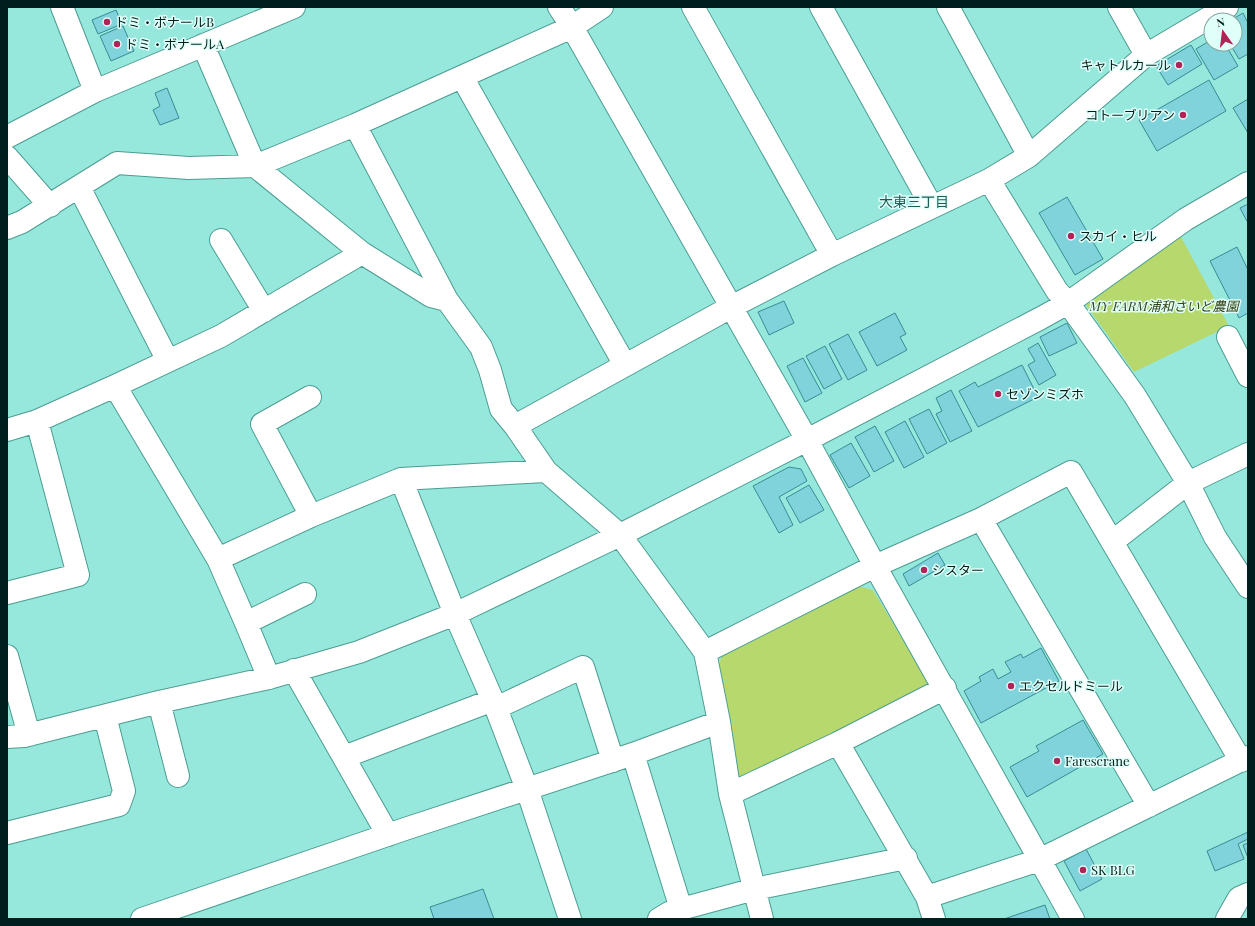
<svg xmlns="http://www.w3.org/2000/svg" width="1255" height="926" viewBox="0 0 1255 926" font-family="'Playfair Display','Noto Sans JP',serif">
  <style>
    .green { fill: #b6d86c }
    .building { fill: #80d3db; stroke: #378c94 }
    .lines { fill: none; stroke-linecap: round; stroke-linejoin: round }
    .minor-casing { stroke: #4b9d92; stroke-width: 24 }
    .minor { stroke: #fff; stroke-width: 22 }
    .poi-dot { fill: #b12259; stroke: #e0fff9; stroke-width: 1.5 }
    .labels { text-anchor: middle; stroke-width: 3; stroke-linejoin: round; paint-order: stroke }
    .poi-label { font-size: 13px; fill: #001e1b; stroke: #e0fff9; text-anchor: start }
    .park-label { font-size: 13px; font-style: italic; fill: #344115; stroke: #e0fff9 }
    .neighbourhood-label { font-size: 14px; fill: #1c5c54; stroke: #e0fff9 }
  </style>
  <rect width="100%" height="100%" fill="#97e8dc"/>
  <path class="green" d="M1180,235l49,91 -95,46 -48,-67z
    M859,586l14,4 58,97 -186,93 -12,-3 -15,-110 5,-14z"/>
  <path class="building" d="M116,10l6,14 -24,10 -6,-14z
    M1243,13l5,10v31l-9,5 -9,-15h5v-24h-4z
    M123,26l11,25 -23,10 -11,-25z
    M1211,40v4l3,1 3,-1h8l13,22 -24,14 -18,-31z
    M1191,45l11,19 -34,21 -12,-19z
    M1209,80l17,31 -69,40 -18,-31z
    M167,88l12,30 -19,7 -7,-15 7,-4 -5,-13z
    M1248,99v34l-15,-25z
    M1067,197l36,62 -28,16 -36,-62z
    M1248,204v19l-8,-15z
    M1237,247l11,23v43l-9,5 -29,-57z
    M784,301l10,22 -25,12 -11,-23z
    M895,313l11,21 -6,3 7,13 -30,16 -18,-34z
    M1067,323l10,20 -28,13 -9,-19z
    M848,334l19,36 -19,10 -19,-36z
    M1038,343l18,32 -17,10 -11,-20 7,-4 -7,-12z
    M825,346l17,33 -18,10 -18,-33z
    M803,358l19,35 -17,9 -18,-36z
    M1022,365l16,32 -60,30 -19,-36 16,-9 3,5z
    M951,390l21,41 -22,11 -14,-28 6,-3 -6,-13z
    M929,409l18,34 -20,11 -18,-35z
    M905,421l19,36 -20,11 -19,-36z
    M875,426l19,35 -20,11 -19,-35z
    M851,443l19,33 -21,12 -19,-33z
    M789,467l12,2 6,12 -28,16 14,28 -14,8 -26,-47z
    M809,485l15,25 -24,13 -14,-25z
    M938,553l7,12 -36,21 -6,-12z
    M1041,648l18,33 -78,42 -17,-32 17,-10 -2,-4 14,-8 5,10 13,-7 -6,-10 16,-8 2,4z
    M1083,720l20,34 -76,43 -17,-30 29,-16 -3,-5z
    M1248,832v7l-10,5 6,15 -29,12 -8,-20z
    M1248,843v15l-5,-13z
    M1086,849l16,30 -22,12 -16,-30z
    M483,889l11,30h-60l-4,-12z
    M1045,905l5,14h-46z"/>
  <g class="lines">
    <defs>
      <path id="minor" d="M62,7l33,84
        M559,7l13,20 235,413 68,126 198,353
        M693,7l139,248
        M821,7l111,200
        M948,7l81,149
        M1119,7l27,48
        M203,45l52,121 107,87 69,43 16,4
        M462,77l163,288
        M355,125l92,175 34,47 9,23 11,39 14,17
        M7,137l88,-46 199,-84
        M7,157l43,49
        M989,180l68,111 11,12 67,93 53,87 27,54 33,50
        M79,187l89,174
        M7,228l15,-6 95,-59 72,5 66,-2 100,-41 217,-98 30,-20
        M221,240l43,71
        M1228,337l20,39
        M115,386l103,173 28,64 23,55
        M310,397l-48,27 49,92
        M7,430l30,-9 78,-35 106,-50 141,-83
        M546,471l-31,-45 216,-119 101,-52 157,-75 40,-24 117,-101 81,-48
        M401,479l54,135 41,94 31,81 43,130
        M981,519l168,287
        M1112,542l76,-59 60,-29
        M218,559l93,-43 90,-37 145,-8 74,64 85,117 14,70 11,72 32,125
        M7,593l71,-18 -41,-154
        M246,623l59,-29
        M705,652l170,-86 106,-47 90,-47 170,289
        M7,656l22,79
        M294,670l94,165
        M159,702l19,74
        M496,708l87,-41 30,94
        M7,737l17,-1 135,-34 110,-24 90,-26 96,-38 165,-79 187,-95 234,-122 27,-15 118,-84 62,-36
        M838,743l89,154 7,22
        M633,754l48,155
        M344,757l149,-57
        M730,794l108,-51 107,-55
        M7,833l112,-28 5,-14 -19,-75
        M927,897l112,-37 209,-103
        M142,919l263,-90 228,-75 86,-32
        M659,919l10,-6 12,-4 74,-20 151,-31
        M1227,919l12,-21 9,-4"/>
    </defs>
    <use href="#minor" class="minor-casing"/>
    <use href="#minor" class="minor"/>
  </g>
  <g class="poi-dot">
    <circle cx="107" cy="22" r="4"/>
    <circle cx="117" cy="44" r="4"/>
    <circle cx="1179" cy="65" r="4"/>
    <circle cx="1183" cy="115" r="4"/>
    <circle cx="1071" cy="236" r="4"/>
    <circle cx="998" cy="394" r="4"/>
    <circle cx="924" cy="570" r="4"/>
    <circle cx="1011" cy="686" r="4"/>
    <circle cx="1057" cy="761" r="4"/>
    <circle cx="1083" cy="870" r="4"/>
  </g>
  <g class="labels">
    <g class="poi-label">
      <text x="115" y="27">ドミ・ボナールB</text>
      <text x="125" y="49">ドミ・ボナールA</text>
      <text x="1171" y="70" text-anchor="end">キャトルカール</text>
      <text x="1175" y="120" text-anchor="end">コトーブリアン</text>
      <text x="1079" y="241">スカイ・ヒル</text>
      <text x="1006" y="399">セゾンミズホ</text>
      <text x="932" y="575">シスター</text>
      <text x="1019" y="691">エクセルドミール</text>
      <text x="1065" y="766">Farescrane</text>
      <text x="1091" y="875">SK BLG</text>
    </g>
    <g class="park-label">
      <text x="1164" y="311">MY FARM浦和さいど農園</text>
    </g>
    <g class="neighbourhood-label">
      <text x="914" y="207">大東三丁目</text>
    </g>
  </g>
  <rect width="1255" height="926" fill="none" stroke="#001e1b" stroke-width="16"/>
  <g transform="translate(1223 32) rotate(346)"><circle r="19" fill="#e0fff9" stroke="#86a5a0"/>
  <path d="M0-3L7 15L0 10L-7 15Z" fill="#b12259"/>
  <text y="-6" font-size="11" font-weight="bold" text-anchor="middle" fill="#001e1b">N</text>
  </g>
</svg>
